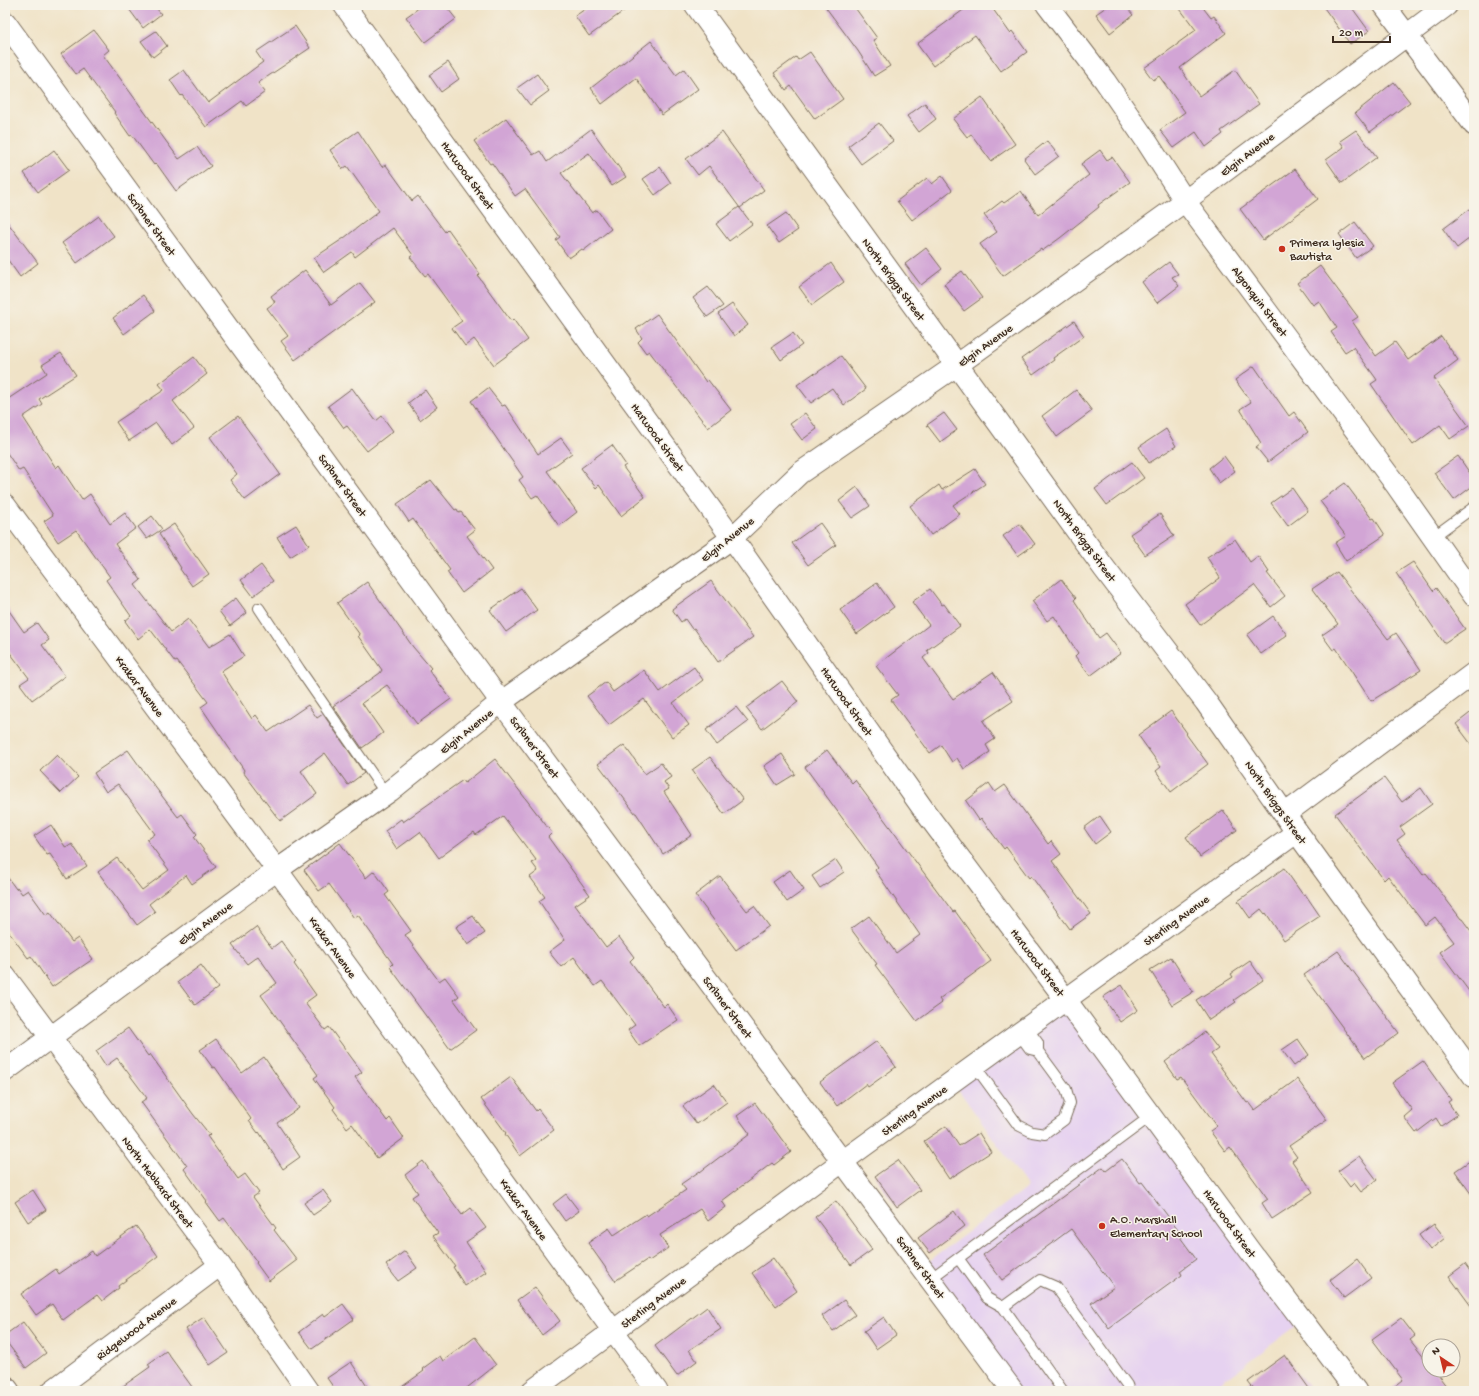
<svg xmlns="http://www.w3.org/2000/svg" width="1479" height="1396" viewBox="0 0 1479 1396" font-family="'Gochi Hand',sans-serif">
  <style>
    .built { fill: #e6d2f0 }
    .building { fill: #d2a5d5 }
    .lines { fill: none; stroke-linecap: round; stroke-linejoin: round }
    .service-casing { stroke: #7a6b59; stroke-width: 12 }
    .minor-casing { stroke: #7a6b59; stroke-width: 23 }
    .tertiary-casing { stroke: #7a6b59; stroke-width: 24 }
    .service { stroke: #fff; stroke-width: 10 }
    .minor { stroke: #fff; stroke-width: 21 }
    .tertiary { stroke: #fff; stroke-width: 22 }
    .poi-dot { fill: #c8321e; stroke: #f7f3e8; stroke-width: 1.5 }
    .labels { text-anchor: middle; stroke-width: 3; stroke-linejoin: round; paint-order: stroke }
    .street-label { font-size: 12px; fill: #3b2a1e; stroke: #f7f3e8 }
    .poi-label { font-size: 12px; fill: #3b2a1e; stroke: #f7f3e8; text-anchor: start }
  </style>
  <rect width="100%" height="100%" fill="#f7f3e8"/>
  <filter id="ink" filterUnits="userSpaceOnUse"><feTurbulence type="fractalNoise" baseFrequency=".025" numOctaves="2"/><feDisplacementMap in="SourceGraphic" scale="8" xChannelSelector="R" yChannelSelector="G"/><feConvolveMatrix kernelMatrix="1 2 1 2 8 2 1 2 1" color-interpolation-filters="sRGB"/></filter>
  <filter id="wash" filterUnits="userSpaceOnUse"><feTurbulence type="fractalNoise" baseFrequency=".012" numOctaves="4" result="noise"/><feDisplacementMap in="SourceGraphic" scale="16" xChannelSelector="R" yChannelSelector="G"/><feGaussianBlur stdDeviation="0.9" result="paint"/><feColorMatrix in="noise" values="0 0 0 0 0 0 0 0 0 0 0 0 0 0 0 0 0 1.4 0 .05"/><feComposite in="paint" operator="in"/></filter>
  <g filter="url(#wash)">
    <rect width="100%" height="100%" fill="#f0e3c7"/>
    <path class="built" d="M1065,1005l235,318 -90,68h-193l-93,-126 104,-78 -73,-102z"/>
    <g id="blocks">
      <path class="building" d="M126,5h28l7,9 -18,14z
        M423,5h22l11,14 -31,23 -19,-25z
        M591,5h41l-43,31 -14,-20z
        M824,5h29l24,33 -4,2 17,26 -16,10 -16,-25z
        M970,5h20l20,28 2,-2 15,21 -26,19 -26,-36 -42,31 -16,-22z
        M1109,5h16l8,10 -23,18 -14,-19z
        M1177,5h24l10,13 3,-2 12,17 -46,35 19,28 36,-26 24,34 -38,27 2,3 -17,13 -10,-15 -22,16 -14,-18 25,-18 -26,-36 -6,4 -9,-12 34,-24v-1l18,-13z
        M1322,5h28l19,26 -19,13z
        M295,26l15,22 -52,35 7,9 -19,14 -4,-5 -36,26 -24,-32 -1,1 -11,-16 14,-10 24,33 55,-41 -7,-10z
        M94,30l15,20 -6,5 76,104 18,-12 14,19 -35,25 -20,-28 -2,2 -22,-30 -2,1 -16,-23 1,-1 -32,-43 -7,5 -15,-20z
        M156,31l11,15 -14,11 -12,-16z
        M651,41l25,34 8,-6 14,20 -36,26 -26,-37 -34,26 -11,-16z
        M810,52l33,47 -28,20 -24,-33 -5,4 -12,-17 22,-16 2,3z
        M448,62l11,17 -18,13 -12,-17z
        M537,74l12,17 -19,14 -13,-17z
        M1394,82l16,20 -40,30 -15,-19z
        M982,97l33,47 -24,17 -20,-27 -4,3 -14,-18z
        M925,103l11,16 -17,13 -12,-16z
        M506,118l27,37 7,-4 7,11 44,-33 35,48 -14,9 -23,-33 -28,20 31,40 5,-3 14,19 -28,22 -1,-2 -13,9 -13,-18 4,-3 -35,-48 -10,7 -23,-33 -2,1 -16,-23z
        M879,123l14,18 -32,23 -13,-18z
        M1356,130l21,27 -35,26 -16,-23 18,-13 -4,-6z
        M358,131l24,36 4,-2 26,36 6,-5 27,36 3,-3 32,45 -2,2 33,45 2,-2 15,21 -34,25 -20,-26 -9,7 -13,-18 10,-7 -34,-47 -3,2 -15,-19 3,-2 -20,-27 -38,29 -3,-5 -28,20 -10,-14 30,-20 35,-27 -32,-45 -4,3 -13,-19z
        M722,132l42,58 -24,18 -31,-42 -11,9 -12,-16z
        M1047,141l12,15 -24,18 -11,-15z
        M54,150l15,20 -31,22 -14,-19z
        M1100,150l7,10 5,-3 18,25 -32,23 1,2 -39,31 -18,13 -1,-2 -38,27 -23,-32 17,-12 -13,-17 18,-14 2,2 17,-12 17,24 51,-40 -8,-11z
        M660,167l11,16 -16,12 -12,-16z
        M1295,169l23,30 -55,41 -23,-31z
        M942,176l10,14 -40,30 -15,-19 30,-23 5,6z
        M1474,206v29l-17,13 -14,-19z
        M739,207l13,17 -23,17 -13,-17z
        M786,213l12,17 -19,13 -12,-17z
        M99,216l15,20 -37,27 -15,-20z
        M5,219l33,44 -18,14 -15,-21z
        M1355,222l18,24 -17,12 -17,-24z
        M926,248l16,21 -21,16 -16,-21z
        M1169,262l9,12 -6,3 7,9 -22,17 -15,-21z
        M831,263l13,19 -32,23 -13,-18z
        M1320,266l38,51 -6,4 24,35 19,-14 13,18 33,-24 17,24 -24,18 35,48 -19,13 -10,-14 -27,20 -42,-61 6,-4 -2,-3 -22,-30 -8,5 -14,-20 6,-4 -18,-27 -6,4 -16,-22z
        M305,270l26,35 29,-22 15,19 -80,58 -14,-19 7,-5 -21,-28 8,-6 -4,-6z
        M962,271l20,27 -18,13 -20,-27z
        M708,287l15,19 -16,11 -14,-19z
        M143,295l12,16 -31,23 -11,-16z
        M732,304l16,21 -14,11 -16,-22z
        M657,314l49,68 2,-2 23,30 -23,18 -59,-77 -3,2 -8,-11 4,-4 -6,-9z
        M1074,321l10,15 -31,22 1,2 -21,15 -12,-16z
        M793,333l9,12 -21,15 -9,-13z
        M61,353l15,22 -37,24 3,5 -19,13 33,51 3,-3 23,35 8,-6 20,30 15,-11 11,15 -21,16 26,36 -6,5 36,47 17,-13 21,28 21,-13 14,22 -23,15 31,48 4,-4 12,17 40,-27 9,13 6,-4 41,59 -16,12 -23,-32 -24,18 16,23 -37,27 -37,-49 1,-2 -43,-63 7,-5 -31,-41 -2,1 -25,-33 -12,10 -13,-18 6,-5 -25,-36 4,-3 -34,-47 -18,12 -14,-21 9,-6 -30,-46 -4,2 -14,-21v-49l42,-28 -5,-8z
        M841,356l25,33 -22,16 -12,-17 -21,15 -14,-18 17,-12 1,1z
        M194,357l13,17 -34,27 21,27 -22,17 -16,-22 -27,18 -13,-19 48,-32 -5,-6z
        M1254,366l35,50 5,-4 14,20 -40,30 -12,-15 5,-4 -21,-34 11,-7 -16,-22z
        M352,388l24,33 6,-5 11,15 -26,20 -20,-25 -3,2 -16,-22z
        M488,388l14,18 3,-1 33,49 23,-16 11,15 -25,18 30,41 -18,14 -22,-31 -5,3 -13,-18 4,-3 -52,-76z
        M425,390l12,17 -17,13 -12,-17z
        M1076,390l16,21 -35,26 -15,-21z
        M805,413l12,16 -15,11 -12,-16z
        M944,413l13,17 -17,12 -13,-17z
        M238,416l42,58 -35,26 -15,-20 7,-6 -27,-37z
        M1166,429l10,17 -27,17 -10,-16z
        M612,445l14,20 -3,2 22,30 -24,19 -22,-31 -3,3 -15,-20z
        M1224,456l11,15 -16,12 -10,-15z
        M1458,456l16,23v6l-20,15 -20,-27z
        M1132,462l12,16 -37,27 -12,-16z
        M975,469l10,15 -32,21 7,9 -29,21 -21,-29 29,-21 3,5z
        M431,480l24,30 2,-1 2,4 2,-1 14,18 -8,6 25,34 -30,23 -15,-21 3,-2 -37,-51 -4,3 -12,-18z
        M1345,483l27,36 2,-1 11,17 -39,26 -11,-18 11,-7 -26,-35z
        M857,487l13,19 -18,12 -13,-17z
        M1292,488l16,23 -20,15 -17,-23z
        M1160,514l14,22 -29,19 -15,-21z
        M152,516l10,13 -15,10 -9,-12z
        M820,523l16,22 -28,20 -16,-22z
        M174,524l22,33h1l12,17 -17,12 -12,-17 1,-1 -22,-34z
        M1020,524l15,20 -17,12 -15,-20z
        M296,525l13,20 -19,12 -13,-20z
        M1235,539l15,23 8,-6 11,16 -2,1 18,23 -14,11 -17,-22 -54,40 -15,-21 35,-26 -13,-21z
        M1413,562l20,29 3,-3 29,41 -21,14 -48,-70z
        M261,565l12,16 -20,15 -12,-16z
        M1337,572l51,67 8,-6 25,37 -50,31 -35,-53 -3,2 -11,-15 16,-11 -26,-35z
        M1061,579l15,19 -2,2 25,38 7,-5 15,20 -31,23 -15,-20 3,-3 -24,-37 -7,5 -15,-20z
        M711,581l42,56 -35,25 -24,-34 -2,1 -7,-10 -4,3 -9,-13z
        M367,582l46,65 18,21 -2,2 22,29 -34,25 -30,-39 -25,18 21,30 -21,15 -29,-42 47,-33 2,-3 -24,-34 2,-1 -23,-32z
        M877,583l17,24 -37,27 -17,-24z
        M521,588l16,22 -31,22 -16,-22z
        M930,589l12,16 2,-1 16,22 -33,24 2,3 -6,5 30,41 40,-27 20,29 -30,20 12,18 -9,6 4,7 -26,17 -7,-11 -5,4 -11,-17 -11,8 -39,-53 7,-5 -22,-29 53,-41 -17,-23z
        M236,598l11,15 -17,13 -11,-15z
        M5,605l19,27 13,-9 12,17 -7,5 23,31 -33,24 -12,-16 9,-6 -24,-32z
        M1273,616l14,19 -26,19 -14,-19z
        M694,667l9,13 -30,23 16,22 -17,12 -28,-38 -35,26 -22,-29 19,-14 7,10 31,-22 16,22z
        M782,681l16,21 -36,27 -16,-21z
        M736,707l12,15 -31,23 -11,-15z
        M1474,710v38l-18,-24z
        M1171,711l16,22 -1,1 22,30 -37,28 -15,-21 5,-4 -23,-32z
        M624,745l21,29 16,-11 10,14 -7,5 5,7 -5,3 28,43 -29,19 -27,-41h-1l-37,-49z
        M128,750l18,25 32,42 4,-3 15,20 -3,3 22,30 -24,17 -6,-9 -37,29 6,8 -18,13 -39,-53 19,-14 25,32 27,-20 -22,-30 8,-6 -37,-50 -12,8 -12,-19z
        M827,750l25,33 3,-3 98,132 2,-1 36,50 -52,38 3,4 -25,18 -42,-56 2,-1 -26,-35 18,-13 27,37 24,-18 -45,-65 3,-3 -73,-100z
        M782,754l13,20 -18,11 -13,-19z
        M57,755l21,22 -17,16 -21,-22z
        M710,757l33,43 -19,14 -32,-44z
        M495,759l57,74 -4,4 42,58 -15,10 31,42 13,-10 15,20 -4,4 34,46 3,-3 11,16 -39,26 -11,-16 7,-5 -33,-44 -7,5 -21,-29 -13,10 -12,-15 16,-12 -26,-39 6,-4 -15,-20 8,-6 -6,-8 4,-3 -33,-44 -27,19 -2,-3 -35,26 -19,-26 -23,17 -12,-18 16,-12 2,3 60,-42 2,3z
        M1384,778l18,24 19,-14 11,16 -32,23 5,7 -8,6 26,35 3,-2 35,46h1l12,16v63l-34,-46 14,-10 -19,-25 -10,8 -37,-49 -4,4 -49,-66z
        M989,783l6,9 10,-7 43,59 3,-3 10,13 -9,7 39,53 -21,15 -39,-53 -2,2 -23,-31 -2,2 -23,-31 -2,2 -13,-19z
        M1223,810l14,20 -37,27 -14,-20z
        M1100,816l11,16 -16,12 -11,-16z
        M51,825l15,23 6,-4 15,22 -20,13 -17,-25 -3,1 -13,-19z
        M340,843l26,35 8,-7 15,21 -4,3 26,36 -6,4 34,46 6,-4 14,19 -5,4 22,30 -26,19 -60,-82 3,-3 -35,-49 -4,3 -25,-34 -10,7 -15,-21z
        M836,860l8,12 -24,16 -8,-12z
        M1284,868l19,27 2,-1 15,22 -36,24 -18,-27 -1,1 -4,-5 -11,9 -12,-17z
        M790,870l14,20 -17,12 -14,-20z
        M5,874l11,15 1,-2 5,7 6,-4 18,25 4,-3 22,30 6,-4 15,21 -41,28 -21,-31 -3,2 -23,-31z
        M720,876l27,35 7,-5 15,20 -33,24 -41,-55z
        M473,916l12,17 -17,12 -12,-18z
        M256,927l16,21 9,-7 15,21 -2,2 22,31 -11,8 20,27 4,-3 33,45 -7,5 32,44 3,-3 14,20 -27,20 -25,-34 -5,4 -14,-19 2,-2 -21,-29 4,-3 -57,-80 16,-12 -19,-27 -11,8 -15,-19z
        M1338,951l61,82 -34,25 -61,-83z
        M1171,957l22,35 -21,13 -22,-35z
        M1250,961l13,19 -29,20 2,2 -27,18 -13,-20 37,-23 -2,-3z
        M201,965l17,23 -23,17 -17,-23z
        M1122,985l16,25 -18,12 -17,-25z
        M128,1028l20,28 2,-2 43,60 17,21 -3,1 31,43 7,-5 14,19 -6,4 23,31 -2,2 23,30 -28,21 -13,-18 1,-1 -33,-44 -4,3 -14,-19 1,-1 -23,-32 3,-3 -46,-64 6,-4 -30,-40 -11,8 -10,-15z
        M1205,1032l13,17 -7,5 36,49 2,-1 6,8 42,-31 30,41 -38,26 8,11 -5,4 21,31 -41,27 -10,-16 6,-4 -38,-52 -5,4 -15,-20 7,-5 -36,-49 -4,2 -12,-17z
        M216,1039l26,34 22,-16 35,51 -22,15 23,34 -17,12 -24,-37 -1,1 -9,-12 2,-2 -36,-52 -2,1 -13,-18z
        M1298,1039l11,16 -15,11 -12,-16z
        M877,1041l19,26 -28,20 -2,-3 -29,22 -17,-24z
        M1423,1061l28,39 -3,2 9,13 -16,11 -5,-8 -20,15 -12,-16 8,-7 -20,-27z
        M511,1077l25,34 2,-2 16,21 -34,26 -15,-22 1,-1 -25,-34z
        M714,1084l13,18 -30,22 -14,-18z
        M755,1103l36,49 -17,13 -2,-2 -50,38 4,6 -18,14 -8,-12 -40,26 8,13 -19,13 -1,-2 -33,22 -27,-38 21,-15 5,7 32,-21 1,2 39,-26 -5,-6 19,-13v1l50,-38 -13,-18z
        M946,1126l13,20 20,-13 12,19 -42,27 -25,-38z
        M1359,1156l18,24 -16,12 -7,-9 -4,4 -12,-16z
        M1474,1158v40l-19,-27z
        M1122,1159l18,24 2,-1 25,33 15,21 -2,1 16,22 -16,12 2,4 -73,53 -18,-25 23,-16 -43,-58 -69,51 -19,-25 120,-88 3,4z
        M898,1160l22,30 -23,17 -22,-31z
        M423,1161l39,54 9,-7 15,20 -20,14 20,30 -21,14 -12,-19 2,-1 -22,-30 5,-3 -26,-36 6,-4 -13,-18z
        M33,1190l13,20 -18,12 -13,-20z
        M323,1190l9,12 -19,13 -9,-12z
        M566,1194l13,17 -14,10 -12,-17z
        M836,1201l36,49 -21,15 -36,-48z
        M954,1211l11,15 -35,27 -12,-15z
        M1434,1224l11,14 -15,12 -11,-15z
        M136,1226l22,30 -40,30 1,2 -17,13 -5,-6 -34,25 -11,-16 -16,11 -15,-21 35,-25 3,5 33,-23 3,5z
        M405,1251l12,17 -19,13 -12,-16z
        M773,1258l24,33 -21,15 -24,-33z
        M1357,1259l14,19 -27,20 -14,-18z
        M1465,1264l9,13v33l-25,-34z
        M535,1287l25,34 -18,14 -25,-35z
        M844,1300l11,15 -22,16 -11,-15z
        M343,1304l11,15 -42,30 -13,-17 24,-18 2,3z
        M707,1307l14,22 -32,21 8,11 -20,15 -22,-30z
        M204,1317l24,36 -18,12 -24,-36z
        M884,1317l12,18 -20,14 -12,-18z
        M1401,1318l14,18 -5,4 19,24v6h5l16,21h-61l14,-11 -31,-41z
        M23,1322l23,31 -20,15 -21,-28v-5z
        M475,1337l21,28 -33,26h-67l28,-20 -2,-2 18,-13 3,5z
        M166,1351l29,40h-79l34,-24 -2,-3z
        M1285,1355l26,36h-56l-7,-9z
        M351,1362l19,29h-34l-9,-13z"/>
    </g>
  </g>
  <g filter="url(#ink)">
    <use href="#blocks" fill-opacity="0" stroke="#7a6b59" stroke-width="1"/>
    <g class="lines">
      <defs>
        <path id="service" d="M1433,537l41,-30
          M259,608l41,62 86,124
          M1019,1034l11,15 8,2
          M975,1066l43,59 14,7 13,2 19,-14 6,-17 -4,-14 -28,-38v-8l-11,-15
          M958,1258l29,40 16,9
          M930,1279l221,-163
          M1063,1391l-60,-84 37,-27 16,7 71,98 2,6"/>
        <path id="minor" d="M344,5l388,533 194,275 140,187 184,251 106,140
          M1047,5l58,76 42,61 38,59 211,284 78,111
          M1384,5l90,120
          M5,22l496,680 512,689
          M5,505l272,365 380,521
          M1285,814l189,-141
          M5,976l215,289 88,126
          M5,1071l272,-201 113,-79 111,-89 231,-164 68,-65 157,-108 228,-164 262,-196
          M5,1386l4,5
          M52,1391l168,-126
          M532,1391l311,-230 454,-329"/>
        <path id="tertiary" d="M696,5l408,563 102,134 91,130 177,244"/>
      </defs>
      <use href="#service" class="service-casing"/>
      <use href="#minor" class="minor-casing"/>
      <use href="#tertiary" class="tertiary-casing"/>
      <use href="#service" class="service"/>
      <use href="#minor" class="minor"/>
      <use href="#tertiary" class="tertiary"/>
    </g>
  </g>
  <g class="poi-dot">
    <circle cx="1282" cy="249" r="4"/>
    <circle cx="1102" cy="1226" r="4"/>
  </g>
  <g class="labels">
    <g class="street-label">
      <text transform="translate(1247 154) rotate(-37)" y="4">Elgin Avenue</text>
      <text transform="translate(468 175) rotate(54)" y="4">Harwood Street</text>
      <text transform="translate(152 224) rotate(54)" y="4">Scribner Street</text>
      <text transform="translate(894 279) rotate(54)" y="4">North Briggs Street</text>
      <text transform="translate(1260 301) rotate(53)" y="4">Algonquin Street</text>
      <text transform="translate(985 345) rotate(-36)" y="4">Elgin Avenue</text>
      <text transform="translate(658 437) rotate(54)" y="4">Harwood Street</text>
      <text transform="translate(343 485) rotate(54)" y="4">Scribner Street</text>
      <text transform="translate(727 539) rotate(-39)" y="4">Elgin Avenue</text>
      <text transform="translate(1085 540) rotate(54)" y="4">North Briggs Street</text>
      <text transform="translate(140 686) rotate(53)" y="4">Krakar Avenue</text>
      <text transform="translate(847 701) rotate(55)" y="4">Harwood Street</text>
      <text transform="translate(466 731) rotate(-39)" y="4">Elgin Avenue</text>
      <text transform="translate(535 747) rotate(53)" y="4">Scribner Street</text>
      <text transform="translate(1276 802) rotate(55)" y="4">North Briggs Street</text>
      <text transform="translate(1176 920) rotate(-36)" y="4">Sterling Avenue</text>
      <text transform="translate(205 923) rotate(-37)" y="4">Elgin Avenue</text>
      <text transform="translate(333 947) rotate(54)" y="4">Krakar Avenue</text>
      <text transform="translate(1038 962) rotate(53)" y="4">Harwood Street</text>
      <text transform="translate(728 1007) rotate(53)" y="4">Scribner Street</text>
      <text transform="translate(914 1110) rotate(-36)" y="4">Sterling Avenue</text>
      <text transform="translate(158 1182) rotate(53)" y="4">North Hebbard Street</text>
      <text transform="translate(524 1209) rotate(54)" y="4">Krakar Avenue</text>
      <text transform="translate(1230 1223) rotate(54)" y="4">Harwood Street</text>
      <text transform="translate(921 1267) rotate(54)" y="4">Scribner Street</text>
      <text transform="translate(653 1302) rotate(-37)" y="4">Sterling Avenue</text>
      <text transform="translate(136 1328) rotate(-37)" y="4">Ridgewood Avenue</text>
    </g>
    <g class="poi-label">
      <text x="1290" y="246">Primera Iglesia<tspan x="1290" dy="14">Bautista</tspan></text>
      <text x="1110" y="1223">A.O. Marshall<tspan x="1110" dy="14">Elementary School</tspan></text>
    </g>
  </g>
  <rect width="1479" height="1396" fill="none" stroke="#f7f3e8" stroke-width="20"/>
  <g transform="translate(1441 1358) rotate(325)"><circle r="19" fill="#f7f3e8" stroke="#aca397"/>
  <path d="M0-3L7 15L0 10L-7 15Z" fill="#c8321e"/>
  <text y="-6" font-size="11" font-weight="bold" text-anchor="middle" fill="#3b2a1e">N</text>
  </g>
  <path d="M1333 36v6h57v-6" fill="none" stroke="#3b2a1e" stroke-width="2"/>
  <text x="1339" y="36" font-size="12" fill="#3b2a1e" stroke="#f7f3e8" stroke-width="3" paint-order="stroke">20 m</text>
</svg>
